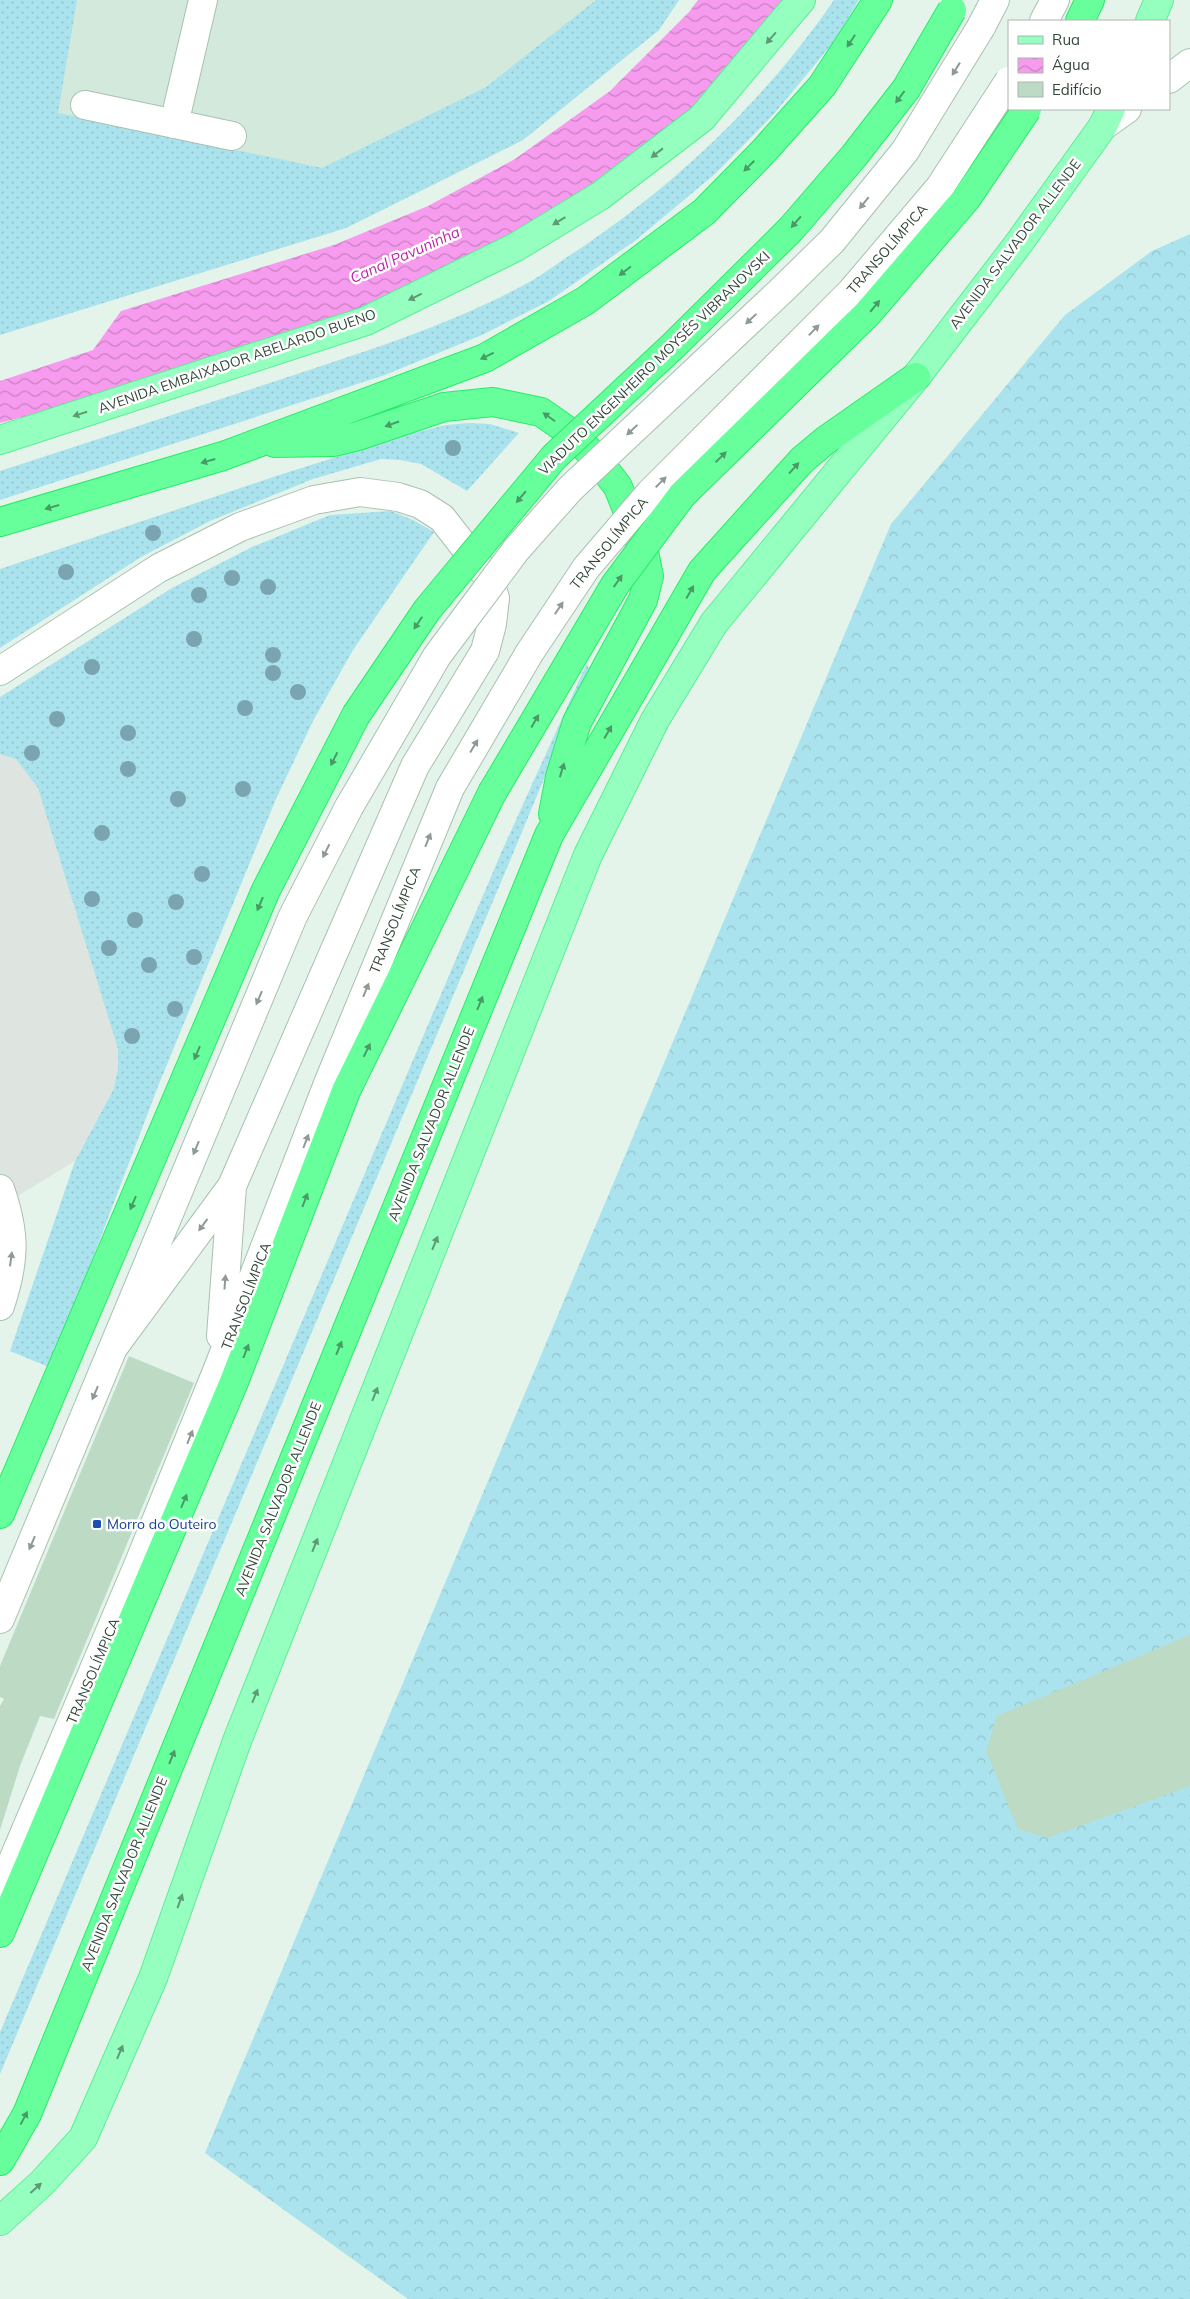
<svg xmlns="http://www.w3.org/2000/svg" width="1190" height="2299" viewBox="0 0 1190 2299" font-family="Mulish,sans-serif">
  <style>
    .residential { fill: #d3e9db }
    .grass { fill: url(#grass-dots) }
    .forest { fill: url(#forest-crowns) }
    .parking { fill: #dee5e0 }
    .water { fill: url(#water-waves) }
    .building { fill: #bddac5 }
    .lines { fill: none; stroke-linecap: round; stroke-linejoin: round }
    .minor-casing { stroke: #a7c1b0; stroke-width: 30 }
    .major-casing { stroke: #59ef93; stroke-width: 30 }
    .highway-casing { stroke: #27ec66; stroke-width: 30 }
    .minor { stroke: #fff; stroke-width: 28 }
    .major { stroke: #94ffbf; stroke-width: 28 }
    .highway { stroke: #66ff9c; stroke-width: 28 }
    .minor-bridge-casing { stroke: #a7c1b0; stroke-width: 30; stroke-linecap: butt }
    .highway-bridge-casing { stroke: #27ec66; stroke-width: 30; stroke-linecap: butt }
    .minor-bridge { stroke: #fff; stroke-width: 28 }
    .highway-bridge { stroke: #66ff9c; stroke-width: 28 }
    .tree { fill: #7aa4b0 }
    .oneway { fill: #5f9a76 }
    .oneway2 { fill: #4a9a66 }
    .oneway3 { fill: #8f9a93 }
    .transit-dot { fill: #1a4fb4; stroke: #fff; stroke-width: 2 }
    .labels { text-anchor: middle; stroke-width: 5; stroke-linejoin: round; paint-order: stroke }
    .street-label { font-size: 14px; fill: #34483a; stroke: #fff }
    .transit-label { font-size: 14px; fill: #164399; stroke: #fff; text-anchor: start }
    .water-label { font-size: 15px; font-style: italic; fill: #be23ad; stroke: #fff }
  </style>
  <defs>
    <pattern id="grass-dots" width="8" height="8" patternUnits="userSpaceOnUse" patternTransform="scale(1.25)"><rect width="8" height="8" fill="#aae3ed"/><path d="M2 2h.1M6 6h.1" fill="none" stroke="#93c4cc" stroke-width="1.8" stroke-linecap="round"/></pattern>
    <pattern id="forest-crowns" width="20" height="18" patternUnits="userSpaceOnUse" patternTransform="scale(1.25)"><rect width="20" height="18" fill="#aae3ed"/><path d="M2 6a3 3 0 1 1 6 0M12 15a3 3 0 1 1 6 0" fill="none" stroke="#93c4cc"/></pattern>
    <pattern id="water-waves" width="16" height="10" patternUnits="userSpaceOnUse" patternTransform="scale(1.25)"><rect width="16" height="10" fill="#f79bee"/><path d="M0 5q4-4 8 0t8 0" fill="none" stroke="#c980c2"/></pattern>
  </defs>
  <rect width="100%" height="100%" fill="#e5f4eb"/>
  <path class="residential" d="M0,0h679l-20,30 -136,110 -177,88 -346,107z"/>
  <path class="grass" d="M0,0h77l-19,113 264,55 164,-81 110,-87h83l-20,30 -136,110 -177,88 -346,107z
    M834,0h25l-27,44 -58,70 -59,60 -79,66 -87,61 -67,34 -97,40 -385,125v-29c92,-30 184,-60 276,-90 87,-29 177,-56 257,-101 15,-9 30,-21 45,-30 100,-67 188,-151 256,-250z
    M469,423l21,1 29,9 -52,58 -46,-27 -21,-4 -19,-1 -68,20 -103,42 -69,36 -141,91v-79l279,-94 134,-42 33,-8z
    M391,511l22,9 21,12 -81,118 -40,71 -37,78 -117,285 -108,284 -41,-17 65,-190 39,-73 -114,-334v-57l172,-109 80,-41 78,-32z
    M587,663l2,7 -77,186 -512,1218v-42l501,-1179z"/>
  <path class="forest" d="M1190,234v2065h-782l-203,-146 686,-1629 174,-209 87,-64z"/>
  <path class="parking" d="M0,754l16,5 22,29 80,261v19l-4,20 -39,73 -75,46z"/>
  <path class="water" d="M698,0h91l-123,138 -91,70 -206,102 -321,100 -48,13v-42l93,-31 28,-39 213,-66 94,-39 87,-47 95,-68 79,-79z"/>
  <path class="building" d="M129,1356l65,27 -140,336 -14,-3 -20,50 -20,64v-124l4,-7 -4,-2v-31z
    M1190,1635v151l-143,52 -29,-9 -32,-78 11,-35z"/>
  <g class="lines">
    <defs>
      <path id="minor" d="M1044,21l11,-21
        M981,27l14,-27
        M1169,79l21,-16
        M85,105l147,31
        M174,124l29,-124
        M1103,126l24,-17
        M0,671l159,-103 81,-41 74,-27 46,-8 38,5 22,7 22,14 46,59 7,21 -3,26 -7,27 -70,115 -183,420 -119,162
        M0,1189c16,45 15,72 0,117
        M221,1336l11,-150
        M0,1619l293,-703 56,-109
        M0,1891l139,-328 80,-197 110,-285 121,-293"/>
      <path id="major" d="M1150,21l9,-21
        M0,440l366,-119 150,-74 84,-51 102,-78 99,-118
        M0,2221l42,-38 41,-45 70,-160 84,-237 351,-886 67,-135 59,-97 202,-246 100,-130 87,-121 8,-17"/>
      <path id="highway" d="M1080,21l10,-21
        M275,443l59,-1 24,-6 86,-29 49,-5 48,10 33,23 26,28 18,24 26,65 5,24 -6,24 -66,122 -17,55 -7,37
        M0,522l223,-66 262,-98 100,-57 119,-89 59,-60 59,-66 56,-86
        M0,1514l266,-624 90,-175
        M0,1933l234,-551 112,-291 146,-298
        M0,2161l27,-47 522,-1279 153,-264 100,-111 24,-20 90,-63"/>
    </defs>
    <use href="#minor" class="minor-casing"/>
    <use href="#major" class="major-casing"/>
    <use href="#highway" class="highway-casing"/>
    <use href="#minor" class="minor"/>
    <use href="#major" class="major"/>
    <use href="#highway" class="highway"/>
    <defs>
      <path id="minor-bridge" d="M450,788l80,-136 56,-84 64,-75 201,-201 89,-105 69,-106
        M349,807l88,-151 79,-106 54,-61 213,-200 49,-48 73,-90 76,-124"/>
      <path id="highway-bridge" d="M356,715l71,-105 127,-153 120,-112 117,-116 63,-73 52,-67 46,-79
        M492,793l123,-208 67,-90 186,-182 98,-114 61,-90"/>
    </defs>
    <use href="#minor-bridge" class="minor-bridge-casing"/>
    <use href="#highway-bridge" class="highway-bridge-casing"/>
    <use href="#minor-bridge" class="minor-bridge"/>
    <use href="#highway-bridge" class="highway-bridge"/>
  </g>
  <g class="tree">
    <circle cx="453" cy="448" r="8"/>
    <circle cx="153" cy="533" r="8"/>
    <circle cx="66" cy="572" r="8"/>
    <circle cx="232" cy="578" r="8"/>
    <circle cx="268" cy="587" r="8"/>
    <circle cx="199" cy="595" r="8"/>
    <circle cx="194" cy="639" r="8"/>
    <circle cx="273" cy="655" r="8"/>
    <circle cx="92" cy="667" r="8"/>
    <circle cx="273" cy="673" r="8"/>
    <circle cx="298" cy="692" r="8"/>
    <circle cx="245" cy="708" r="8"/>
    <circle cx="57" cy="719" r="8"/>
    <circle cx="128" cy="733" r="8"/>
    <circle cx="32" cy="753" r="8"/>
    <circle cx="128" cy="769" r="8"/>
    <circle cx="243" cy="789" r="8"/>
    <circle cx="178" cy="799" r="8"/>
    <circle cx="102" cy="833" r="8"/>
    <circle cx="202" cy="874" r="8"/>
    <circle cx="92" cy="899" r="8"/>
    <circle cx="176" cy="902" r="8"/>
    <circle cx="135" cy="920" r="8"/>
    <circle cx="109" cy="948" r="8"/>
    <circle cx="194" cy="957" r="8"/>
    <circle cx="149" cy="965" r="8"/>
    <circle cx="175" cy="1009" r="8"/>
    <circle cx="132" cy="1036" r="8"/>
  </g>
  <defs><path id="oneway-solid" d="M-6-.8H1V-3.2L6.5 0L1 3.2V.8H-6Z" transform="scale(1.25)"/></defs>
  <g class="oneway">
    <use href="#oneway-solid" transform="translate(771 38) rotate(131)"/>
    <use href="#oneway-solid" transform="translate(657 153) rotate(142)"/>
    <use href="#oneway-solid" transform="translate(559 221) rotate(149)"/>
    <use href="#oneway-solid" transform="translate(415 297) rotate(154)"/>
    <use href="#oneway-solid" transform="translate(80 414) rotate(162)"/>
    <use href="#oneway-solid" transform="translate(435 1243) rotate(-68)"/>
    <use href="#oneway-solid" transform="translate(375 1394) rotate(-68)"/>
    <use href="#oneway-solid" transform="translate(315 1545) rotate(-68)"/>
    <use href="#oneway-solid" transform="translate(255 1696) rotate(-68)"/>
    <use href="#oneway-solid" transform="translate(180 1901) rotate(-70)"/>
    <use href="#oneway-solid" transform="translate(120 2052) rotate(-67)"/>
    <use href="#oneway-solid" transform="translate(36 2188) rotate(-42)"/>
  </g>
  <g class="oneway2">
    <use href="#oneway-solid" transform="translate(851 41) rotate(123)"/>
    <use href="#oneway-solid" transform="translate(900 97) rotate(127)"/>
    <use href="#oneway-solid" transform="translate(749 166) rotate(135)"/>
    <use href="#oneway-solid" transform="translate(796 222) rotate(131)"/>
    <use href="#oneway-solid" transform="translate(625 271) rotate(143)"/>
    <use href="#oneway-solid" transform="translate(875 306) rotate(-50)"/>
    <use href="#oneway-solid" transform="translate(487 356) rotate(154)"/>
    <use href="#oneway-solid" transform="translate(549 417) rotate(-145)"/>
    <use href="#oneway-solid" transform="translate(392 424) rotate(161)"/>
    <use href="#oneway-solid" transform="translate(721 457) rotate(-44)"/>
    <use href="#oneway-solid" transform="translate(208 461) rotate(164)"/>
    <use href="#oneway-solid" transform="translate(794 468) rotate(-48)"/>
    <use href="#oneway-solid" transform="translate(521 497) rotate(130)"/>
    <use href="#oneway-solid" transform="translate(52 507) rotate(164)"/>
    <use href="#oneway-solid" transform="translate(618 581) rotate(-55)"/>
    <use href="#oneway-solid" transform="translate(690 592) rotate(-60)"/>
    <use href="#oneway-solid" transform="translate(418 623) rotate(124)"/>
    <use href="#oneway-solid" transform="translate(535 721) rotate(-60)"/>
    <use href="#oneway-solid" transform="translate(608 732) rotate(-60)"/>
    <use href="#oneway-solid" transform="translate(334 759) rotate(117)"/>
    <use href="#oneway-solid" transform="translate(562 770) rotate(-73)"/>
    <use href="#oneway-solid" transform="translate(260 904) rotate(113)"/>
    <use href="#oneway-solid" transform="translate(480 1003) rotate(-68)"/>
    <use href="#oneway-solid" transform="translate(367 1050) rotate(-64)"/>
    <use href="#oneway-solid" transform="translate(197 1053) rotate(113)"/>
    <use href="#oneway-solid" transform="translate(305 1200) rotate(-69)"/>
    <use href="#oneway-solid" transform="translate(133 1203) rotate(113)"/>
    <use href="#oneway-solid" transform="translate(339 1348) rotate(-68)"/>
    <use href="#oneway-solid" transform="translate(246 1351) rotate(-69)"/>
    <use href="#oneway-solid" transform="translate(184 1501) rotate(-67)"/>
    <use href="#oneway-solid" transform="translate(172 1757) rotate(-68)"/>
    <use href="#oneway-solid" transform="translate(24 2118) rotate(-62)"/>
  </g>
  <g class="oneway3">
    <use href="#oneway-solid" transform="translate(956 69) rotate(122)"/>
    <use href="#oneway-solid" transform="translate(864 203) rotate(129)"/>
    <use href="#oneway-solid" transform="translate(751 319) rotate(137)"/>
    <use href="#oneway-solid" transform="translate(814 330) rotate(-46)"/>
    <use href="#oneway-solid" transform="translate(632 430) rotate(137)"/>
    <use href="#oneway-solid" transform="translate(661 482) rotate(-45)"/>
    <use href="#oneway-solid" transform="translate(559 608) rotate(-56)"/>
    <use href="#oneway-solid" transform="translate(474 746) rotate(-59)"/>
    <use href="#oneway-solid" transform="translate(428 840) rotate(-68)"/>
    <use href="#oneway-solid" transform="translate(326 851) rotate(117)"/>
    <use href="#oneway-solid" transform="translate(366 990) rotate(-68)"/>
    <use href="#oneway-solid" transform="translate(259 998) rotate(113)"/>
    <use href="#oneway-solid" transform="translate(306 1141) rotate(-69)"/>
    <use href="#oneway-solid" transform="translate(196 1148) rotate(113)"/>
    <use href="#oneway-solid" transform="translate(203 1225) rotate(126)"/>
    <use href="#oneway-solid" transform="translate(11 1259) rotate(-82)"/>
    <use href="#oneway-solid" transform="translate(225 1282) rotate(-86)"/>
    <use href="#oneway-solid" transform="translate(95 1393) rotate(113)"/>
    <use href="#oneway-solid" transform="translate(190 1437) rotate(-68)"/>
    <use href="#oneway-solid" transform="translate(32 1543) rotate(113)"/>
  </g>
  <rect class="transit-dot" x="92" y="1519" width="10" height="10" rx="2.5"/>
  <g class="labels">
    <g class="street-label">
      <text transform="translate(1015 244) rotate(-53)" y="5">AVENIDA SALVADOR ALLENDE</text>
      <text transform="translate(887 249) rotate(-49)" y="5">TRANSOLÍMPICA</text>
      <text transform="translate(237 361) rotate(-19)" y="5">AVENIDA EMBAIXADOR ABELARDO BUENO</text>
      <text transform="translate(654 363) rotate(-44)" y="5">VIADUTO ENGENHEIRO MOYSÉS VIBRANOVSKI</text>
      <text transform="translate(609 543) rotate(-51)" y="5">TRANSOLÍMPICA</text>
      <text transform="translate(395 920) rotate(-68)" y="5">TRANSOLÍMPICA</text>
      <text transform="translate(431 1124) rotate(-68)" y="5">AVENIDA SALVADOR ALLENDE</text>
      <text transform="translate(246 1296) rotate(-69)" y="5">TRANSOLÍMPICA</text>
      <text transform="translate(278 1499) rotate(-68)" y="5">AVENIDA SALVADOR ALLENDE</text>
      <text transform="translate(93 1671) rotate(-67)" y="5">TRANSOLÍMPICA</text>
      <text transform="translate(124 1874) rotate(-68)" y="5">AVENIDA SALVADOR ALLENDE</text>
    </g>
    <g class="transit-label">
      <text x="107" y="1529">Morro do Outeiro</text>
    </g>
    <g class="water-label">
      <text transform="translate(405 255) rotate(-24)" y="5">Canal Pavuninha</text>
    </g>
  </g>
  <rect x="1008" y="20" width="162" height="90" fill="#ffffff" stroke="#aeb6b0"/>
  <rect x="1018" y="36" width="25" height="8" fill="#94ffbf" stroke="#aeb6b0"/>
  <text x="1052" y="45" font-size="15" fill="#34483a">Rua</text>
  <rect x="1018" y="58" width="25" height="15" fill="url(#water-waves)" stroke="#aeb6b0"/>
  <text x="1052" y="70" font-size="15" fill="#34483a">Água</text>
  <rect x="1018" y="82" width="25" height="15" fill="#bddac5" stroke="#aeb6b0"/>
  <text x="1052" y="95" font-size="15" fill="#34483a">Edifício</text>
</svg>
